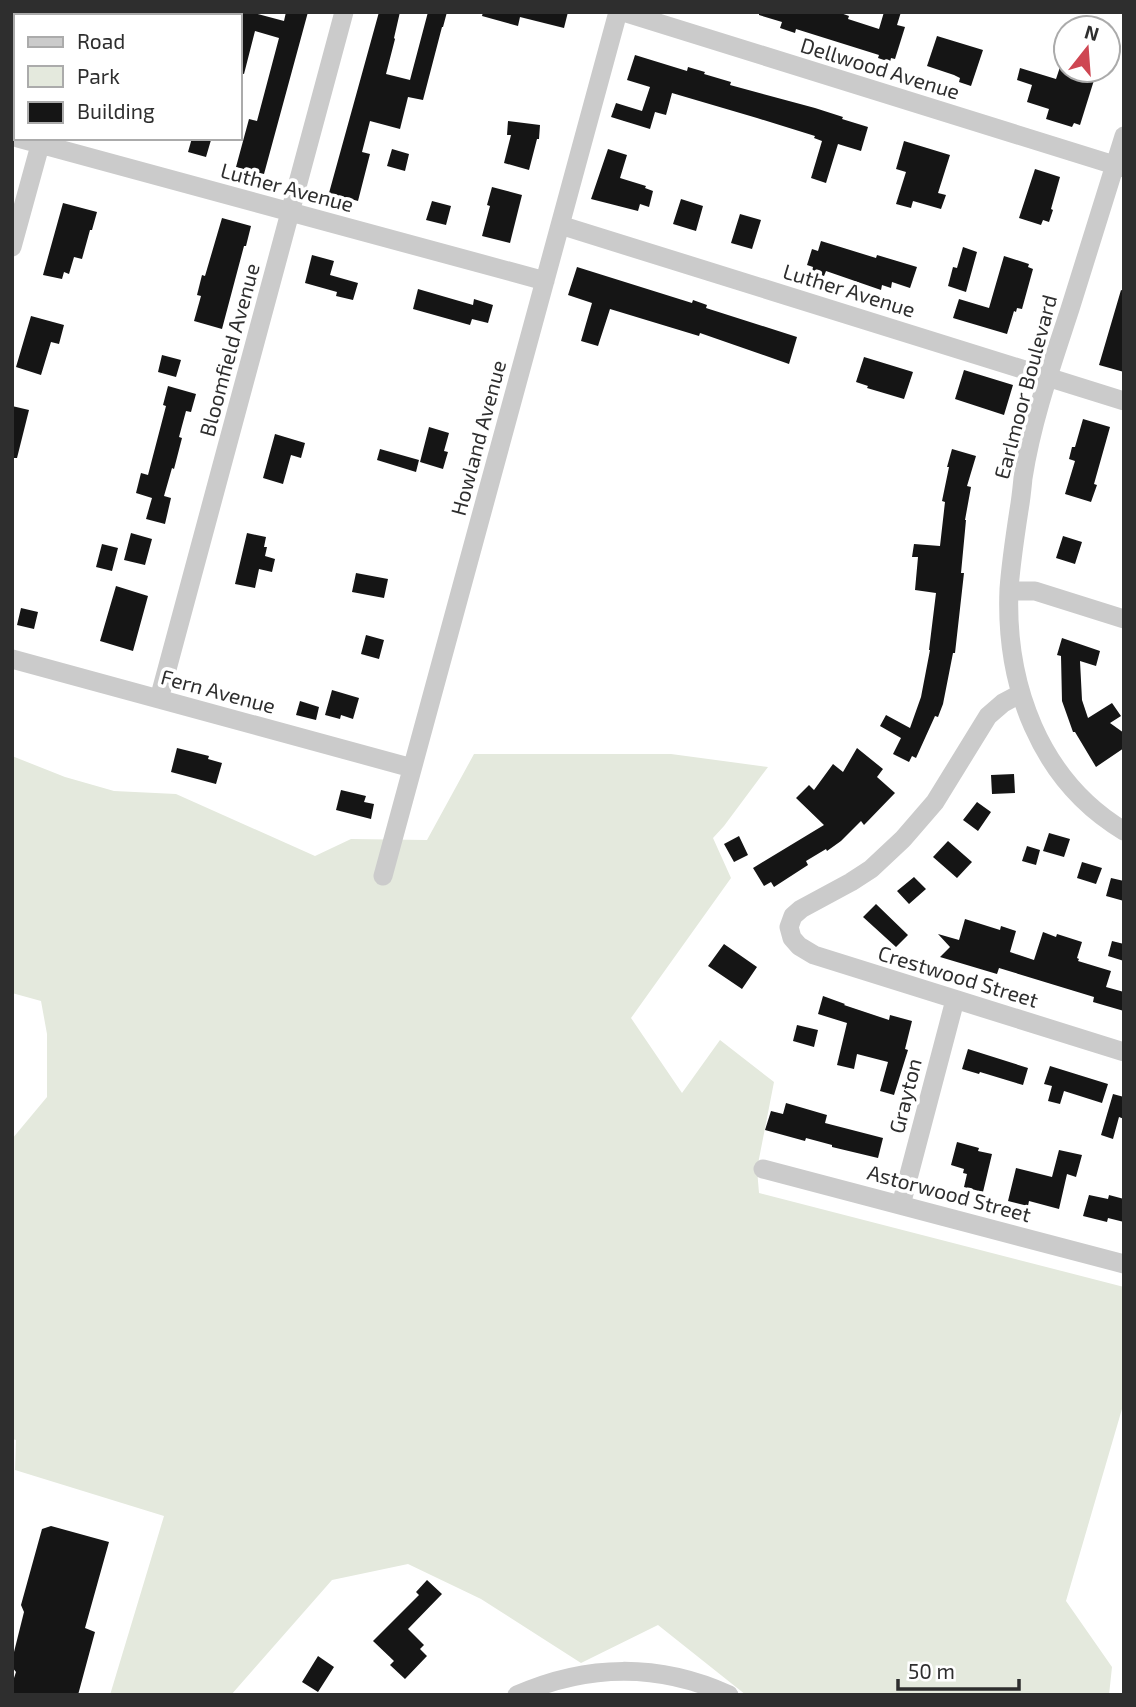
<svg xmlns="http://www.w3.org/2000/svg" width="1136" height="1707" viewBox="0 0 1136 1707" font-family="'Exo 2',sans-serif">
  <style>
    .green { fill: #e4e9dd }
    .building { fill: #151515 }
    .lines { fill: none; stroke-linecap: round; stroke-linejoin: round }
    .minor { stroke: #cbcbcb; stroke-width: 19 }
    .labels { text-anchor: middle; stroke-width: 7; stroke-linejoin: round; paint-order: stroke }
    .street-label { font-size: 21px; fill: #2e2e2e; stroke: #fff }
  </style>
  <rect width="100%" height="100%" fill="#fff"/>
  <path class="green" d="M474,754h197l97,13 -44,59 -11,12 18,40 -100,140 51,75 38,-53 54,42 -17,87 2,24 365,94v115l-58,199 46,66 -3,28h-363l-88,-70 -77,38 -100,-64 -73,-35 -76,16 -101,115h-121l54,-179 -149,-46 1,-30 -4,-1v-300l35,-42v-63l-6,-33 -29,-8v-237l53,21 49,14 62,3 139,62 36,-17 76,1z"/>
  <path class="building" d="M240,12h10l34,9 2,-9h22l-44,162 -28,-7 13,-48 8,2 22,-83 -24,-7 -11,43 -4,-1z
    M379,12h21l-6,26 1,1 -9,35 24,6 18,-68h19l-4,15h-1l-19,73 -15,-3 -8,32 -30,-8 -8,31 8,2 -12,47 -29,-8z
    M483,12h85l-4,16 -44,-11 -2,9 -36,-10z
    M759,12h79l11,4 -1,3 31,10 5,-17h17l-4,13 8,2 -10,32 -4,-1 -1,4 -12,-4 1,-3 -83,-26 -1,4 -15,-5 2,-6 -23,-7z
    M937,36l46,14 -12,36 -12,-4 1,-4 -6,-3 -27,-9z
    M635,55l52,16 1,-4 17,5 -1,2 27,8 -1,3 85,23 28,9 -1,2 26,8 -7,24 -23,-7 -12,39 -15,-5 11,-37 -8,-3 1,-2 -58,-18 -85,-25 -6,22 -11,-3 -5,17 -39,-12 5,-14 26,8 8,-24 -23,-7z
    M1060,67l6,1v2l29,7 -15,48 -6,-2 -2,4 -26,-8 3,-10 -22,-7 5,-17 -15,-5 3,-12 36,11z
    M508,121l32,4 -1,14h-2l-8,31 -25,-7 7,-28h-4z
    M192,138l19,2 -5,17 -18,-5z
    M904,141l46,14 -12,38 8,2 -5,14 -28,-8 -2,7 -15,-4 10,-32 -10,-3z
    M392,149l17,5 -4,17 -18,-5z
    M608,149l19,6 -7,23 26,8 -1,2 8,3 -4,16 -9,-3 -2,7 -47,-12z
    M1035,169l25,8 -9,32 2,1 -4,12 -6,-2 -2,5 -22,-7z
    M492,187l30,8 -12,48 -28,-7 8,-30 -3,-1z
    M681,199l22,7 -7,25 -23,-7z
    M432,201l19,5 -5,19 -20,-5z
    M63,203l34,9 -5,18h-2l-8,29 -8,-2 -5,17 -5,-2 -2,7 -19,-4z
    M740,214l21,6 -9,29 -21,-6z
    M222,218l29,8 -5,20h-2l-22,83 -28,-8 7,-25 -4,-1 5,-20 3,1z
    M821,241l55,17 1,-3 40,12 -7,21 -18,-6 -1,6 -9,-3 -1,5 -55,-19 -2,5 -12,-4 1,-5 -6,-2 5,-16 6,2z
    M963,247l14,5 -11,40 -18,-6 5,-19 4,1z
    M312,255l22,6 -4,14 28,8 -5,17 -17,-4 1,-4 -32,-9z
    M1004,256l25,8 -1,3 5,2 -11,40 -5,-1 -1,4 -2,-1 -7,23 -54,-16 6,-19 30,9z
    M577,267l115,36 1,-3 14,5 -1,3 91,29 -8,27 -89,-31 -1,3 -89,-27 -12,37 -17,-5 11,-38 -24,-8z
    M418,289l55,16 1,-6 19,6 -5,18 -16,-4 -2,6 -57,-16z
    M1121,290l3,1v81l-25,-7z
    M31,316l33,9 -5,19 -8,-2 -10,33 -25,-8z
    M162,355l19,5 -5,17 -18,-5z
    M864,357l49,15 -9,27 -37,-11 1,-2 -12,-4z
    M964,370l49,15 -9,30 -49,-16z
    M168,386l28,8 -5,18 -5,-1 -7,26 3,1 -8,31 -2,-1 -8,28 7,2 -6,26 -19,-5 6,-21 -16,-5 5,-20 7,2 18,-69 -3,-1z
    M12,406l17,4 -12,48h-5z
    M1083,419l27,8 -16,57 3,1 -6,17 -26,-8 10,-33 -6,-2 3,-12h3z
    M429,427l20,6 -5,18 4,1 -5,17 -23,-7z
    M275,434l30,9 -4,15 -10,-3 -8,29 -20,-6z
    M380,449l39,11 -3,12 -39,-12z
    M952,449l24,7 -9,30 4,1 -6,33h1l-5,53h3l-9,80h-2l-10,51 -5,13 -3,-1 -19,42 -4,-2 -3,6 -16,-8 8,-16 -21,-12 6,-11 24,13 11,-31 9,-47h-1l7,-57 -21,-3 3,-33h-6l2,-13 26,2 5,-44 -3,-1 7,-34h-2z
    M131,533l21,6 -7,26 -21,-5z
    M247,533l19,4 -2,10h3l-2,9 10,3 -3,13 -13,-3 -4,19 -20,-4z
    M1063,536l19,6 -7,22 -19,-6z
    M102,544l16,4 -6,23 -16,-4z
    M356,573l32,6 -4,19 -32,-6z
    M116,586l32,10 -15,55 -33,-10z
    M21,608l17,4 -4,17 -17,-4z
    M366,635l18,5 -5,19 -18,-5z
    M1062,638l38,13 -4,15 -16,-5 2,39 6,18 24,-15 9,13 -11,7 14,10v15l-28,19 -21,-35h-2l-11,-31 -1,-45 -4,-1z
    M332,690l27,8 -6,21 -12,-4 -1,4 -15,-4z
    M300,701l19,6 -3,13 -20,-5z
    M177,748l32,8 -1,3 14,4 -6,21 -45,-12z
    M857,748l26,21 -6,8 18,16 -31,32 -3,-4 -20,20 -14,10 -1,-2 -20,12 2,4 -34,22 -3,-5 -7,4 -11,-18 71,-43 -28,-27 13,-13 5,5 19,-26 10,8z
    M1014,774l1,19 -23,1 -1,-19z
    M341,790l25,6 -2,6 10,2 -3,15 -35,-9z
    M977,802l14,10 -13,19 -15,-11z
    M1049,833l21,6 -6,18 -21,-6z
    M739,836l9,19 -14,7 -10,-18z
    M948,841l24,21 -15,16 -24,-21z
    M1027,846l13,4 -4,15 -14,-4z
    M1082,862l20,6 -6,16 -19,-6z
    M914,877l12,12 -17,15 -12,-13z
    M1111,878l13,3v20l-18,-5z
    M876,904l32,31 -12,12 -33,-30z
    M965,919l35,11 1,-4 15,5 -6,21 24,8 9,-28 13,5 1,-3 25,8 -5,16 2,1 -1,2 33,10 -5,16 18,5v19l-31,-9 1,-5 -95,-29 -2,6 -57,-17 10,-10 -12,-13 21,6z
    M1112,941l12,3v17l-16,-5z
    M724,944l33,23 -15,22 -34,-23z
    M823,996l22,8 -1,1 45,15 1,-5 22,6 -7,28 3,1 -14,45 -14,-4 8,-29 -31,-8 -3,15 -17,-4 10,-42 -29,-9z
    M797,1025l21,5 -4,17 -21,-6z
    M968,1049l60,19 -5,17 -43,-13 -1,2 -17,-5z
    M1050,1066l58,18 -6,19 -38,-12 -4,13 -12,-3 4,-15 -8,-2z
    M1113,1094l11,3v22l-5,-2 -6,22 -12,-4z
    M786,1103l41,12 -2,8 58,15 -5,20 -46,-11v-2l-26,-7 -1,3 -40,-11 6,-19 12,3z
    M957,1142l22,6 -1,3 14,3 -9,38 -19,-5 3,-13 -4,-1 1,-4 -13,-4z
    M1059,1150l23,5 -6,22 -9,-3 -8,35 -30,-8 -1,5 -20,-5 8,-33 36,9z
    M1089,1195l19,4 1,-4 15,4v23l-16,-4 -1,4 -24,-6z
    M51,1526l58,16 -24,86 10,4 -17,63h-66v-11l4,-12 -4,-5v-7l12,-48 -3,-7 21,-76z
    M427,1580l15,14 -34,35 16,16 -4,4 7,7 -22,23 -15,-14 4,-4 -21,-20 46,-46 -3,-3z
    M318,1656l16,11 -16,25 -16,-10z"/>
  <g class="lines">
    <path class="minor" d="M623,12l501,156
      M76,16l1,-4
      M1124,136c-18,57 -36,115 -54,173 -18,55 -38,111 -47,169 -1,10 -2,21 -4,32 -4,26 -8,52 -10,79 -4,95 30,191 115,242
      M18,138l527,143
      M560,225l564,176
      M12,247l30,-109
      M1009,591h26l89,28
      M12,659l400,109
      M1020,694l-17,9 -15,13 -53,86 -32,37 -32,30 -20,13 -50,27 -8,7 -4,11 3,11 7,8 15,9 310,97
      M159,699l185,-687
      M383,876l235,-864
      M763,1169l361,95
      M901,1205l54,-205
      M517,1695c70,-31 142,-32 212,0"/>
  </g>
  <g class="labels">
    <g class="street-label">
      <text transform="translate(880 69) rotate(17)" y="7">Dellwood Avenue</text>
      <text transform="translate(287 188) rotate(15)" y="7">Luther Avenue</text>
      <text transform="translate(849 291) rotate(17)" y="7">Luther Avenue</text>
      <text transform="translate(230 350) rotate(-75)" y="7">Bloomfield Avenue</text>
      <text transform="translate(1026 387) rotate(-75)" y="7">Earlmoor Boulevard</text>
      <text transform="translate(479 438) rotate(-75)" y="7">Howland Avenue</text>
      <text transform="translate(218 692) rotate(15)" y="7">Fern Avenue</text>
      <text transform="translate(958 977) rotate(17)" y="7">Crestwood Street</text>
      <text transform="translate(906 1096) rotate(-76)" y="7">Grayton</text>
      <text transform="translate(949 1194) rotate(15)" y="7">Astorwood Street</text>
    </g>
  </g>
  <rect width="1136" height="1707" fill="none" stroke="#2e2e2e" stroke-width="28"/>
  <rect x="14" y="14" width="228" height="126" fill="#ffffff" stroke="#ababab" stroke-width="2"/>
  <rect x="28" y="37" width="35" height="10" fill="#cbcbcb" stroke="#ababab" stroke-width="2"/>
  <text x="77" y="49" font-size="21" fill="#2e2e2e">Road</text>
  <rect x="28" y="66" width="35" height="21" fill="#e4e9dd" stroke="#ababab" stroke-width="2"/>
  <text x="77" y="84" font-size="21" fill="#2e2e2e">Park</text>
  <rect x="28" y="102" width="35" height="21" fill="#151515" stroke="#ababab" stroke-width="2"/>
  <text x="77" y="119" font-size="21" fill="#2e2e2e">Building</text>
  <g transform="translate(1087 49) rotate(17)"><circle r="33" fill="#ffffff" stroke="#ababab" stroke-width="2"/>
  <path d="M0-5L12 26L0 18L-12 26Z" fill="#ce4652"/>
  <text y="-10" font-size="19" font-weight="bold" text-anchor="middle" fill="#2e2e2e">N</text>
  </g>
  <path d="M898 1679v10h121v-10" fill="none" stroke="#2e2e2e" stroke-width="3.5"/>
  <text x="908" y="1679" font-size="21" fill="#2e2e2e" stroke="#ffffff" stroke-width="5" paint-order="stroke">50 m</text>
</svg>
